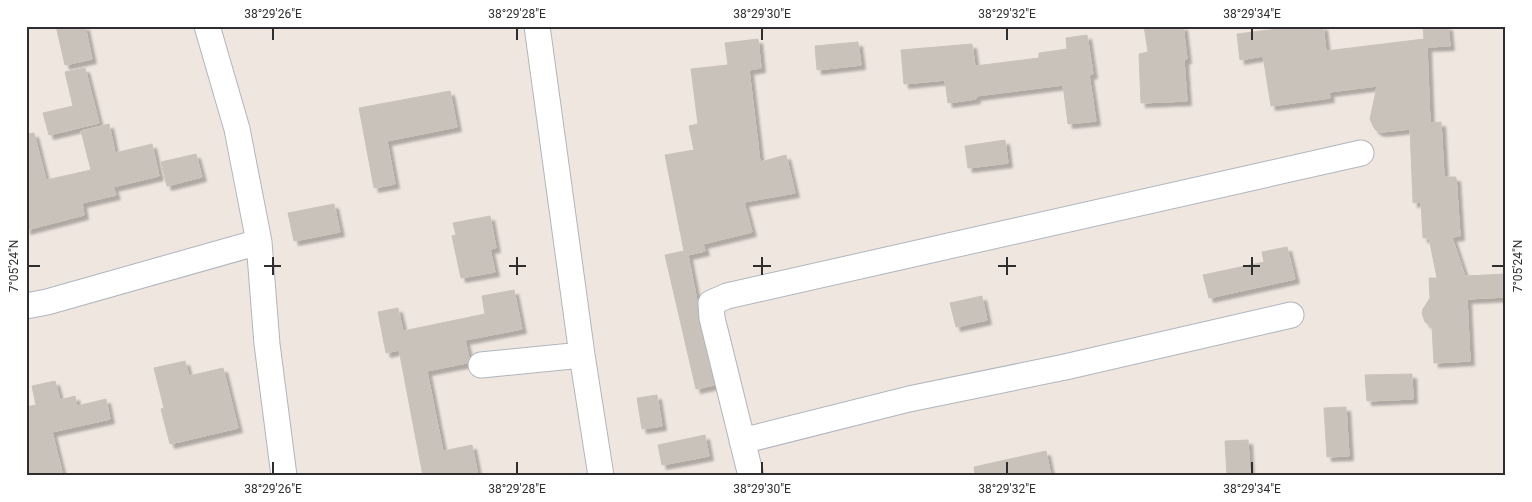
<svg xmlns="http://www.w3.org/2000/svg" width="1532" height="502" viewBox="0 0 1532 502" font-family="Roboto,sans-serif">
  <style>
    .building { fill: #c8c2bb; stroke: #ccc2b9; filter: url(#shadow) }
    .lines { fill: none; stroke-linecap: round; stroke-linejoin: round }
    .minor-casing { stroke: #b0b5be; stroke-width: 27 }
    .minor { stroke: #fff; stroke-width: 25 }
    .ticks { fill: none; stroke: #2e2e2e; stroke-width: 2 }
    .neatline { fill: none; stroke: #2e2e2e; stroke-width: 2 }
    .ticks-label { font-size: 12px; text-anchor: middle; fill: #2e2e2e }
  </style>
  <defs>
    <filter id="shadow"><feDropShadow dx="4.5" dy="4.5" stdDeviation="1" flood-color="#0004"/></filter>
  </defs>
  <rect width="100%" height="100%" fill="#efe6e0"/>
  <path class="building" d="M56,26h29l7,33 -27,6z
    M1144,26h39l4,33 -3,1 3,41 -46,2 -2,-49 9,-2z
    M1285,26h38l3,25 98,-12 -1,-13h25l2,20 -23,1 3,76 11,-1 3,55h12l4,59 -8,1 13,39 40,-2 1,23 -39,2 3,62 -36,2 -2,-36 -7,-5 -3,-9 1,-4 7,-11 -1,-20h8l-8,-40h-6l-2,-36 -8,1 -3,-74 -28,3 -5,-1 -3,-3 -4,-9 7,-33 -48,6 1,6 -59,8 -8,-50 -23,4 -3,-26 48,-6z
    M1087,35l6,39 -4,1 7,46 -28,3 -5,-39 -87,11v3l-28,4 -3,-23 -41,4 -3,-34 71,-6 3,22 64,-8v-5l28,-4 -1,-11z
    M758,39l3,29 -12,2 11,92 26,-7 9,38 -51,9 8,30 -49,12 2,7 -17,4 9,46 1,20 16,64 -18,4 -31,-134 19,-4 -19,-96 29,-5 -5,-24 9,-2 -7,-55 37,-4 -3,-22z
    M858,42l3,23 -44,5 -2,-24z
    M85,68l14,55 -50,12 -6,-22 30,-7 -8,-34z
    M450,91l7,36 -70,14 8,43 -21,4 -15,-80z
    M109,124l6,29 37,-9 7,32 -46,11 3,8 -34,8 2,12 -58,15v-96l8,-1 12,47 45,-10 -10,-39z
    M1005,140l3,23 -40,5 -3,-22z
    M196,154l6,23 -35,9 -6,-24z
    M334,204l6,28 -46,9 -6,-28z
    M490,216l6,32 -6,1 5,23 -34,6 -9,-42 4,-1 -3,-12z
    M1287,247l8,32 -86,19 -6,-23 61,-13 -2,-10z
    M514,290l8,39 -57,11 4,18 -2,5 -40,8 16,80 29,-6 6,31h-55l-24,-126 -13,3 -8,-41 20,-4 5,23 82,-17 -3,-18z
    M982,296l5,24 -31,7 -6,-24z
    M185,361l4,15 34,-8 15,60 -68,16 -9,-35 3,-1 -10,-40z
    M1412,374l1,25 -46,2 -2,-26z
    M55,381l5,19 15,-4 2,10 29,-7 4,20 -58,13 11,44h-37v-69l10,-2 -4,-19z
    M657,395l5,31 -20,3 -5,-31z
    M1346,407l3,49 -22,1 -3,-49z
    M705,435l4,21 -47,9 -4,-20z
    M1248,440l2,36h-23l-2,-35z
    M1046,451l5,25h-76l-1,-9z"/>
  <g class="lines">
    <defs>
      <path id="minor" d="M207,26l30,103 22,113 8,102 17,132
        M537,26l45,329 19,121
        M26,306l21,-4 212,-60
        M481,365l101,-10
        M742,441l167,-42 156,-32 226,-52
        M751,476l-39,-158 -1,-15 16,-7 634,-143"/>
    </defs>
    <use href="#minor" class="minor-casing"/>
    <use href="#minor" class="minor"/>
  </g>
  <path class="ticks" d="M273,28v12M517,28v12M762,28v12M1007,28v12M1252,28v12M273,257v18M517,257v18M762,257v18M1007,257v18M1252,257v18M28,266h12M264,266h17M509,266h17M753,266h18M998,266h18M1243,266h17M1492,266h12M273,462v12M517,462v12M762,462v12M1007,462v12M1252,462v12"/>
  <rect width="1532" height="502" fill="none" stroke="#ffffff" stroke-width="55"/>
  <rect x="28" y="28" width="1476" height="446" class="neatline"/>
  <g class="ticks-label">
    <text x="273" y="18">38°29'26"E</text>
    <text x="517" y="18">38°29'28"E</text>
    <text x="762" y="18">38°29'30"E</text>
    <text x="1007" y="18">38°29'32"E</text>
    <text x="1252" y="18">38°29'34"E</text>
    <text transform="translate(14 266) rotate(-90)" y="4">7°05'24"N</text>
    <text transform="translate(1518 266) rotate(-90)" y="4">7°05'24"N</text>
    <text x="273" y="493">38°29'26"E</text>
    <text x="517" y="493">38°29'28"E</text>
    <text x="762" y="493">38°29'30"E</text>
    <text x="1007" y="493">38°29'32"E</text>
    <text x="1252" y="493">38°29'34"E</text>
  </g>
</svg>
